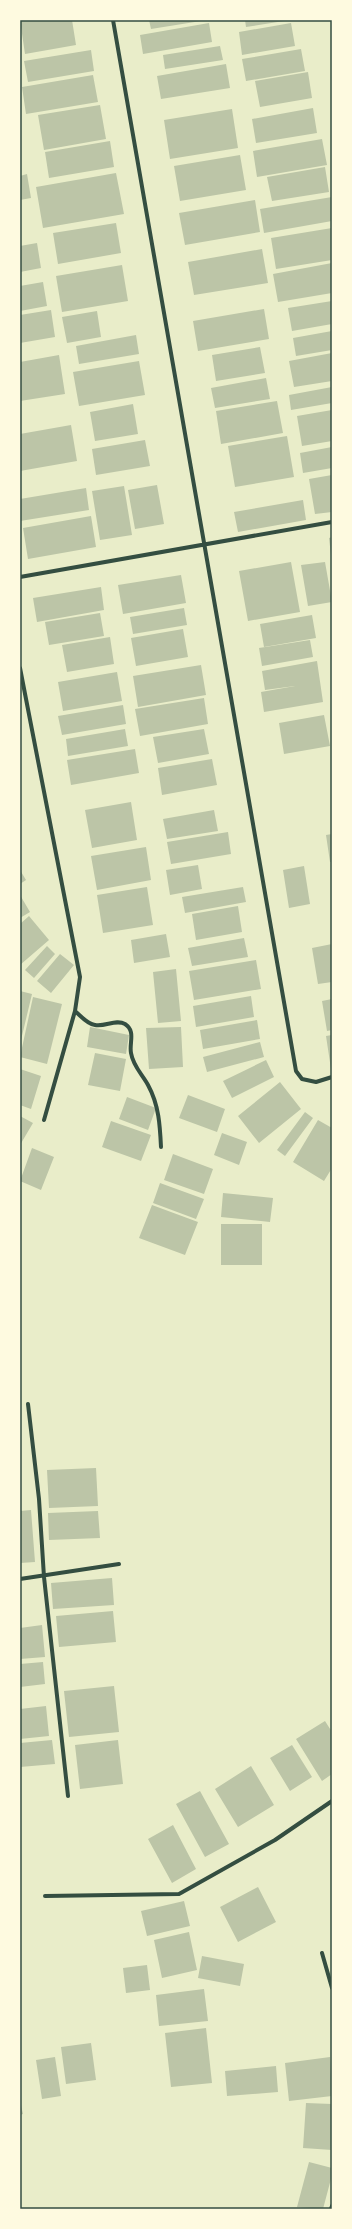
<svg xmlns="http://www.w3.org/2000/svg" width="352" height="2229" viewBox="0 0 352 2229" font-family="'Alegreya Sans',sans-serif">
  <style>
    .building { fill: #bcc5a7 }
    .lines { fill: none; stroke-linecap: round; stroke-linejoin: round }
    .minor { stroke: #344e41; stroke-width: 4 }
    .neatline { fill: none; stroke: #344e41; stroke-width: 1.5 }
  </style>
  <rect width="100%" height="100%" fill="#e9edc9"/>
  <path class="building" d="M20,20h52l4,25 -51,9z
    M149,20h51l1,1 -50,8z
    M245,20h39v1l-38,6z
    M209,23l3,19 -69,12 -3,-19z
    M291,23l4,23 -53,9 -3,-23z
    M220,46l3,14 -58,9 -2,-14z
    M301,49l4,22 -59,10 -4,-22z
    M91,50l3,21 -66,11 -4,-21z
    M226,64l4,24 -69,11 -4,-23z
    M308,72l4,26 -52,9 -5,-26z
    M93,75l5,27 -72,12 -4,-27z
    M100,105l6,34 -62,11 -6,-35z
    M313,108l4,25 -61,10 -4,-24z
    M232,109l6,39 -68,11 -6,-39z
    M322,139l5,26 -70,12 -4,-26z
    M110,141l4,26 -65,11 -4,-26z
    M240,155l6,35 -66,11 -6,-35z
    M325,167l4,25 -57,9 -5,-24z
    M116,173l8,41 -81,14 -7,-41z
    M27,174l4,24 -11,2v-24z
    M332,197v24l-68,12 -4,-24z
    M255,200l5,32 -75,13 -6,-32z
    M116,223l5,30 -63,11 -5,-31z
    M332,228v32l-56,9 -5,-31z
    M37,243l4,25 -21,4v-26z
    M262,249l6,34 -74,12 -6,-33z
    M332,263v30l-54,9 -5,-28z
    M122,265l6,36 -66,11 -6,-36z
    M43,282l4,24 -27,5v-25z
    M332,301v23l-40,7 -4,-23z
    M264,309l5,30 -71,12 -5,-30z
    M51,310l4,27 -35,6v-28z
    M97,311l4,26 -34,6 -5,-26z
    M332,331v19l-36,6 -3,-18z
    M136,335l3,19 -60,10 -3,-18z
    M260,347l5,26 -49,8 -4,-26z
    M332,353v28l-38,6 -5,-26z
    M59,355l6,39 -45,7v-39z
    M139,361l6,34 -66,11 -6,-34z
    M266,378l4,21 -55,9 -4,-20z
    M332,387v16l-41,7 -2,-15z
    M277,401l6,32 -62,11 -5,-33z
    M133,404l5,30 -43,7 -5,-29z
    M332,410v31l-30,5 -5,-30z
    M71,425l6,36 -57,10v-37z
    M287,436l7,41 -59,10 -7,-41z
    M145,440l5,26 -54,9 -4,-26z
    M332,447v21l-29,5 -3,-20z
    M332,475v37l-17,2 -6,-35z
    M157,485l7,39 -29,5 -7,-39z
    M124,486l8,49 -32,5 -8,-49z
    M86,488l3,22 -69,11v-22z
    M303,500l3,20 -68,12 -4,-20z
    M91,516l5,31 -68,12 -5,-31z
    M332,537v18h-1l-2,-17z
    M291,562l9,50 -52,9 -9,-50z
    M325,562l7,40 -24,4 -7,-41z
    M181,575l5,28 -63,11 -5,-29z
    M101,587l3,23 -67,12 -4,-24z
    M184,608l3,17 -54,9 -3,-17z
    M100,613l4,23 -55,9 -4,-23z
    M312,615l4,23 -52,9 -4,-23z
    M183,629l5,28 -52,9 -5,-28z
    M110,637l4,27 -47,8 -5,-27z
    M310,640l3,17 -51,9 -3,-18z
    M317,661l6,41 -59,10 -3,-20 34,-6 -30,4 -3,-19z
    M201,665l5,30 -68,12 -5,-31z
    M117,672l5,29 -59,10 -5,-29z
    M204,698l4,26 -68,12 -5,-27z
    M123,705l3,19 -64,11 -4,-19z
    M324,715l6,31 -46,8 -5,-31z
    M125,729l3,17 -60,10 -2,-17z
    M204,729l5,25 -51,9 -5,-26z
    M135,749l4,24 -68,12 -4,-25z
    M212,759l5,26 -55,10 -4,-27z
    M131,802l6,38 -45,8 -7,-38z
    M214,810l4,21 -51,8 -4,-20z
    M228,832l3,22 -60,10 -4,-22z
    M332,834v28h-2l-4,-27z
    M146,847l5,33 -54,10 -6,-34z
    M198,865l4,24 -32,6 -4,-25z
    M304,866l6,38 -21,4 -6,-38z
    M20,870l6,10 -6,4z
    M147,887l6,38 -50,8 -6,-38z
    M243,887l3,15 -61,11 -3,-16z
    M20,895l10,17 -10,6z
    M238,906l4,26 -46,8 -4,-26z
    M29,916l20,24 -29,25v-41z
    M166,934l4,23 -36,6 -3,-23z
    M244,938l4,19 -56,9 -4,-18z
    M332,944v38l-14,2 -6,-36z
    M47,946l8,8 -21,24 -9,-8z
    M60,954l14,11 -23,28 -14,-12z
    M256,960l5,29 -67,11 -5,-29z
    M176,969l5,52 -23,2 -5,-51z
    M20,991l12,3 -11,46h-1z
    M251,996l3,21 -58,10 -3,-21z
    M33,997l29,7 -15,60 -27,-7z
    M332,999v31l-5,1 -5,-30z
    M257,1020l3,19 -57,10 -3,-19z
    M90,1027l39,8 -3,19 -39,-7z
    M181,1027l2,40 -34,2 -3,-41z
    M332,1035v34h-1l-5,-33z
    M260,1042l4,15 -57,15 -4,-15z
    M95,1053l31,6 -6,32 -32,-6z
    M266,1060l8,17 -42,21 -9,-17z
    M20,1069l21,7 -10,33 -11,-4z
    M280,1082l21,27 -42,34 -21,-27z
    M188,1095l37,14 -8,23 -38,-14z
    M127,1097l29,11 -8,22 -29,-11z
    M305,1112l8,6 -28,38 -8,-6z
    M20,1116l13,7 -13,22z
    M318,1120l14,8v40l-8,13 -31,-19z
    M111,1121l40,14 -10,26 -39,-14z
    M222,1133l25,9 -8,23 -25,-10z
    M32,1148l22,9 -13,33 -21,-9z
    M173,1154l40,15 -9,25 -40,-14z
    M160,1183l44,16 -8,20 -43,-16z
    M223,1193l50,5 -3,24 -49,-5z
    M152,1205l46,17 -13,33 -46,-17z
    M221,1224h41v41h-41z
    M96,1468l2,38 -49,2 -2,-38z
    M31,1510l4,52 -15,1v-52z
    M98,1511l2,27 -51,2 -1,-27z
    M112,1578l2,27 -61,4 -2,-26z
    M113,1611l3,31 -57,5 -3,-31z
    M42,1625l3,32 -25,2v-31z
    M43,1662l2,22 -25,3v-23z
    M114,1686l5,46 -50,5 -5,-46z
    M46,1706l3,30 -29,3v-30z
    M325,1721l7,11v42l-10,7 -26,-42z
    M52,1740l3,24 -35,3v-24z
    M118,1740l5,44 -43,5 -5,-44z
    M292,1745l20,32 -22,14 -20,-33z
    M251,1766l23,39 -36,22 -23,-38z
    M200,1791l29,53 -24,13 -29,-53z
    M173,1825l23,44 -24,14 -24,-44z
    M258,1887l18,35 -38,20 -18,-35z
    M184,1901l6,25 -43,10 -6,-25z
    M189,1932l8,38 -35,8 -8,-38z
    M202,1956l42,8 -4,22 -42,-8z
    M147,1965l3,25 -24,3 -3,-25z
    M204,1989l4,32 -49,5 -3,-31z
    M206,2028l6,55 -41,4 -6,-54z
    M91,2043l5,37 -30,4 -5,-37z
    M55,2057l6,39 -19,3 -6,-39z
    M330,2057l2,39 -43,5 -4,-38z
    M276,2066l2,26 -51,4 -2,-25z
    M20,2101l3,13 -3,1z
    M306,2103l26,1v46l-29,-2z
    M309,2162l23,6v7l-9,34 -26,-2z"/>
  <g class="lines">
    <path class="minor" d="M113,20l183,1051 6,8 14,3 16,-5
      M20,577l312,-55
      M20,668l60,309 -5,34 -31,109
      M75,1011c6,5 12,13 20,14 10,2 21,-6 30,-1 11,7 4,19 6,29 2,13 11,21 17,32 11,20 12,41 13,62
      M28,1404l11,95 5,78 24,219
      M20,1579l99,-15
      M45,1896l134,-2 96,-54 57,-39
      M322,1953l10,35
      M331,2209l1,-3"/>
  </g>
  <rect width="352" height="2229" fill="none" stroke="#fefae0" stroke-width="42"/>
  <rect x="21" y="21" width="310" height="2187" class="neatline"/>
</svg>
